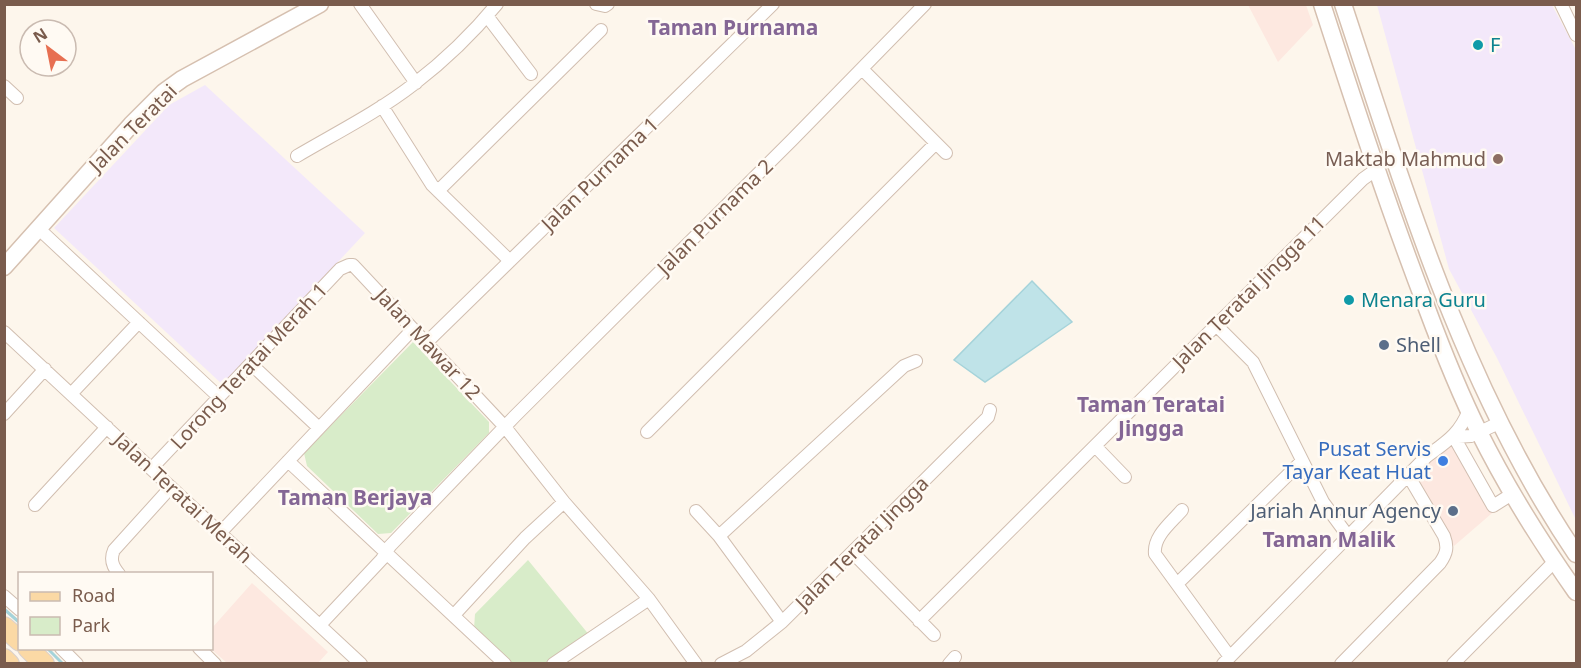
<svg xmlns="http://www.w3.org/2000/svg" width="1581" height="668" viewBox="0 0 1581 668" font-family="'Noto Sans',sans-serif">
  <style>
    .commercial { fill: #fde8e0 }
    .education { fill: #f3e8fa }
    .green { fill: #d8ecc9 }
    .water { fill: #bfe3e8; stroke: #a5d3da; stroke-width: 1.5 }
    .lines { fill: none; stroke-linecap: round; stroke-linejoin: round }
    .stream { stroke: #a5d3da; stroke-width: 3 }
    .street-casing { stroke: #d1beb0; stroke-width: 14 }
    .secondary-casing { stroke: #d6c0b0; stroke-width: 19 }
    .primary-casing { stroke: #dad1cd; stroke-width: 22 }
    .street { stroke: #fff; stroke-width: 12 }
    .secondary { stroke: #fff; stroke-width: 16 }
    .primary { stroke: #fbd9a5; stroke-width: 20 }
    .culture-dot { fill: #0f9aa8; stroke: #fffaf3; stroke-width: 2 }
    .education-dot { fill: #8d6e63; stroke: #fffaf3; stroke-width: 2 }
    .service-dot { fill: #5c6f8a; stroke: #fffaf3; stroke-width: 2 }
    .shop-dot { fill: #3f7fe0; stroke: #fffaf3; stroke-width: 2 }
    .labels { text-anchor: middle; stroke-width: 5; stroke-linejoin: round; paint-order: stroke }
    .culture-label { font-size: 20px; fill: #0d838f; stroke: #fffaf3; text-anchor: start }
    .street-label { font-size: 20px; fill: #7a5c4d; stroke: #fffaf3 }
    .education-label { font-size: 20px; fill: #785e54; stroke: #fffaf3; text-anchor: end }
    .service-label { font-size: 20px; fill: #4e5e75; stroke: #fffaf3; text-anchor: start }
    .shop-label { font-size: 20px; fill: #366cbe; stroke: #fffaf3; text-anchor: end }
    .neighbourhood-label { font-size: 21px; font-weight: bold; fill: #846695; stroke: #fffaf3 }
  </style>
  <rect width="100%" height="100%" fill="#fdf6ec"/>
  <path class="commercial" d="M1248,5h58l7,20 -35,37z
    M1452,428l46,80 -44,38 -44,-78z
    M252,583l76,69 -10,11h-91l-16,-14 1,-21z"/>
  <path class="education" d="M1377,5h175l24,45v470l-79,-162 -48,-89z
    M205,85l160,148 -142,152 -169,-157 115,-123z"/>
  <path class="green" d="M413,342l76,80v11l-98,100 -13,1 -71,-68 -3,-13z
    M528,560l62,76 -42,27h-36l-38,-34 1,-15z"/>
  <path class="water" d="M1032,281l40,41 -87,60 -31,-22z"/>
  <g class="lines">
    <path class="stream" d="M4,609l16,14
      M47,648l16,16"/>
    <defs>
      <path id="street" d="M360,4l56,79
        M596,4l9,2 3,-2
        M1561,4l15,31
        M487,16l44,58
        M862,69l84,84
        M4,86l13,12
        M382,106l50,79 78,76
        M297,156c39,-23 81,-44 117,-72 30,-23 59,-51 83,-80
        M438,191l163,-161
        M39,229l180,168
        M1216,325l37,37 70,140 25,34
        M4,332l357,332
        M426,343l347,-339
        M251,364l68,64
        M71,394l68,-72
        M4,414l41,-45
        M647,432l289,-289
        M1454,437l39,69 19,-12
        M1454,437l17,-1 28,-13
        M1095,446l30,31
        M288,461l217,203
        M151,469l189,-200 9,-4h4l152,162 59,75 85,97 47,65
        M35,505l72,-78
        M1182,510c-11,13 -29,26 -27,44l75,103
        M696,511l23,25 63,86
        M220,533l193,-204
        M719,536l185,-170 12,-5
        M853,553l81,82
        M119,574c-7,-8 -9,-15 -5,-24l57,-63
        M1177,584l125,-123
        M4,596l16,14
        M454,615l71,-77 39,-36
        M919,621l444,-442 14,-10
        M320,625l62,-66 8,-13 125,-130 277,-276 133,-136
        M61,648l16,16
        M199,648l16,16
        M553,664l96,-65
        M721,664l25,-13 36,-29 206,-205 2,-7
        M949,664l6,-7
        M1223,664l203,-207c20,-15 33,-22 43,-47
        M1341,664l99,-101c7,-10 8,-16 4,-27l-36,-61
        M1453,664l102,-103"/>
      <path id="secondary" d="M1322,4c33,102 66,203 104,302 16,43 33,86 53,126 28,56 61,109 97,160
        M1343,4c63,190 120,383 233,550
        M4,267l127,-142 33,-33 18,-13 138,-75"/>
      <path id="primary" d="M4,627l16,14
        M28,648l16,16
        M4,659l5,5"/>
    </defs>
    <use href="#street" class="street-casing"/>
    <use href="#secondary" class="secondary-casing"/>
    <use href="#primary" class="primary-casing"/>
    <use href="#street" class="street"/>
    <use href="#secondary" class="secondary"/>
    <use href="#primary" class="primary"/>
  </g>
  <g class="culture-dot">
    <circle cx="1478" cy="45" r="6"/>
    <circle cx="1349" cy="300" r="6"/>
  </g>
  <circle class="education-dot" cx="1498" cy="159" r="6"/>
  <g class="service-dot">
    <circle cx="1384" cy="345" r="6"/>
    <circle cx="1453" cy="511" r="6"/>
  </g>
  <circle class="shop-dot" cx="1443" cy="461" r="6"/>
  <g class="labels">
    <g class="culture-label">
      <text x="1490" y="52">F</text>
      <text x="1361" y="307">Menara Guru</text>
    </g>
    <g class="street-label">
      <text transform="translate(133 128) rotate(-45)" y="7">Jalan Teratai</text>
      <text transform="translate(600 174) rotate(-44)" y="7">Jalan Purnama 1</text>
      <text transform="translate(715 217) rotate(-45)" y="7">Jalan Purnama 2</text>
      <text transform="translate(1249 292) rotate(-45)" y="7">Jalan Teratai Jingga 11</text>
      <text transform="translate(428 344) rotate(47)" y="7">Jalan Mawar 12</text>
      <text transform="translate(249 366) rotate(-47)" y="7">Lorong Teratai Merah 1</text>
      <text transform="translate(183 498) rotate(43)" y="7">Jalan Teratai Merah</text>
      <text transform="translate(862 543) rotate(-45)" y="7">Jalan Teratai Jingga</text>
    </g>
    <g class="education-label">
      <text x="1486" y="166">Maktab Mahmud</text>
    </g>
    <g class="service-label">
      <text x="1396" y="352">Shell</text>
      <text x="1441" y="518" text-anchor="end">Jariah Annur Agency</text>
    </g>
    <g class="shop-label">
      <text x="1431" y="456">Pusat Servis<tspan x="1431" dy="23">Tayar Keat Huat</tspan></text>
    </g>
    <g class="neighbourhood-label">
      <text x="733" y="35">Taman Purnama</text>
      <text x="1151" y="412">Taman Teratai<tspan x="1151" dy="24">Jingga</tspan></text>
      <text x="355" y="505">Taman Berjaya</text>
      <text x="1329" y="547">Taman Malik</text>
    </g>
  </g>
  <rect width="1581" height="668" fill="none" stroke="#7a5c4d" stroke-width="12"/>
  <rect x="18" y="572" width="195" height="78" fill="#fffaf3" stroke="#cabbb1" stroke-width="1.5"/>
  <rect x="30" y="592" width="30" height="9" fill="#fbd9a5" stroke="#cabbb1" stroke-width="1.5"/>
  <text x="72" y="602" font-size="18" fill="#7a5c4d">Road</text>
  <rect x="30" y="617" width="30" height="18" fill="#d8ecc9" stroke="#cabbb1" stroke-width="1.5"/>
  <text x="72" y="632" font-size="18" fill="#7a5c4d">Park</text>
  <g transform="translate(48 48) rotate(328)"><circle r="28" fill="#fffaf3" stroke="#cabbb1" stroke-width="1.5"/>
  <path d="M0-4.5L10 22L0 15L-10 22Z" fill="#e76f51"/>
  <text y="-9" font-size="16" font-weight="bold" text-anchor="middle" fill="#7a5c4d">N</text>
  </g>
</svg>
